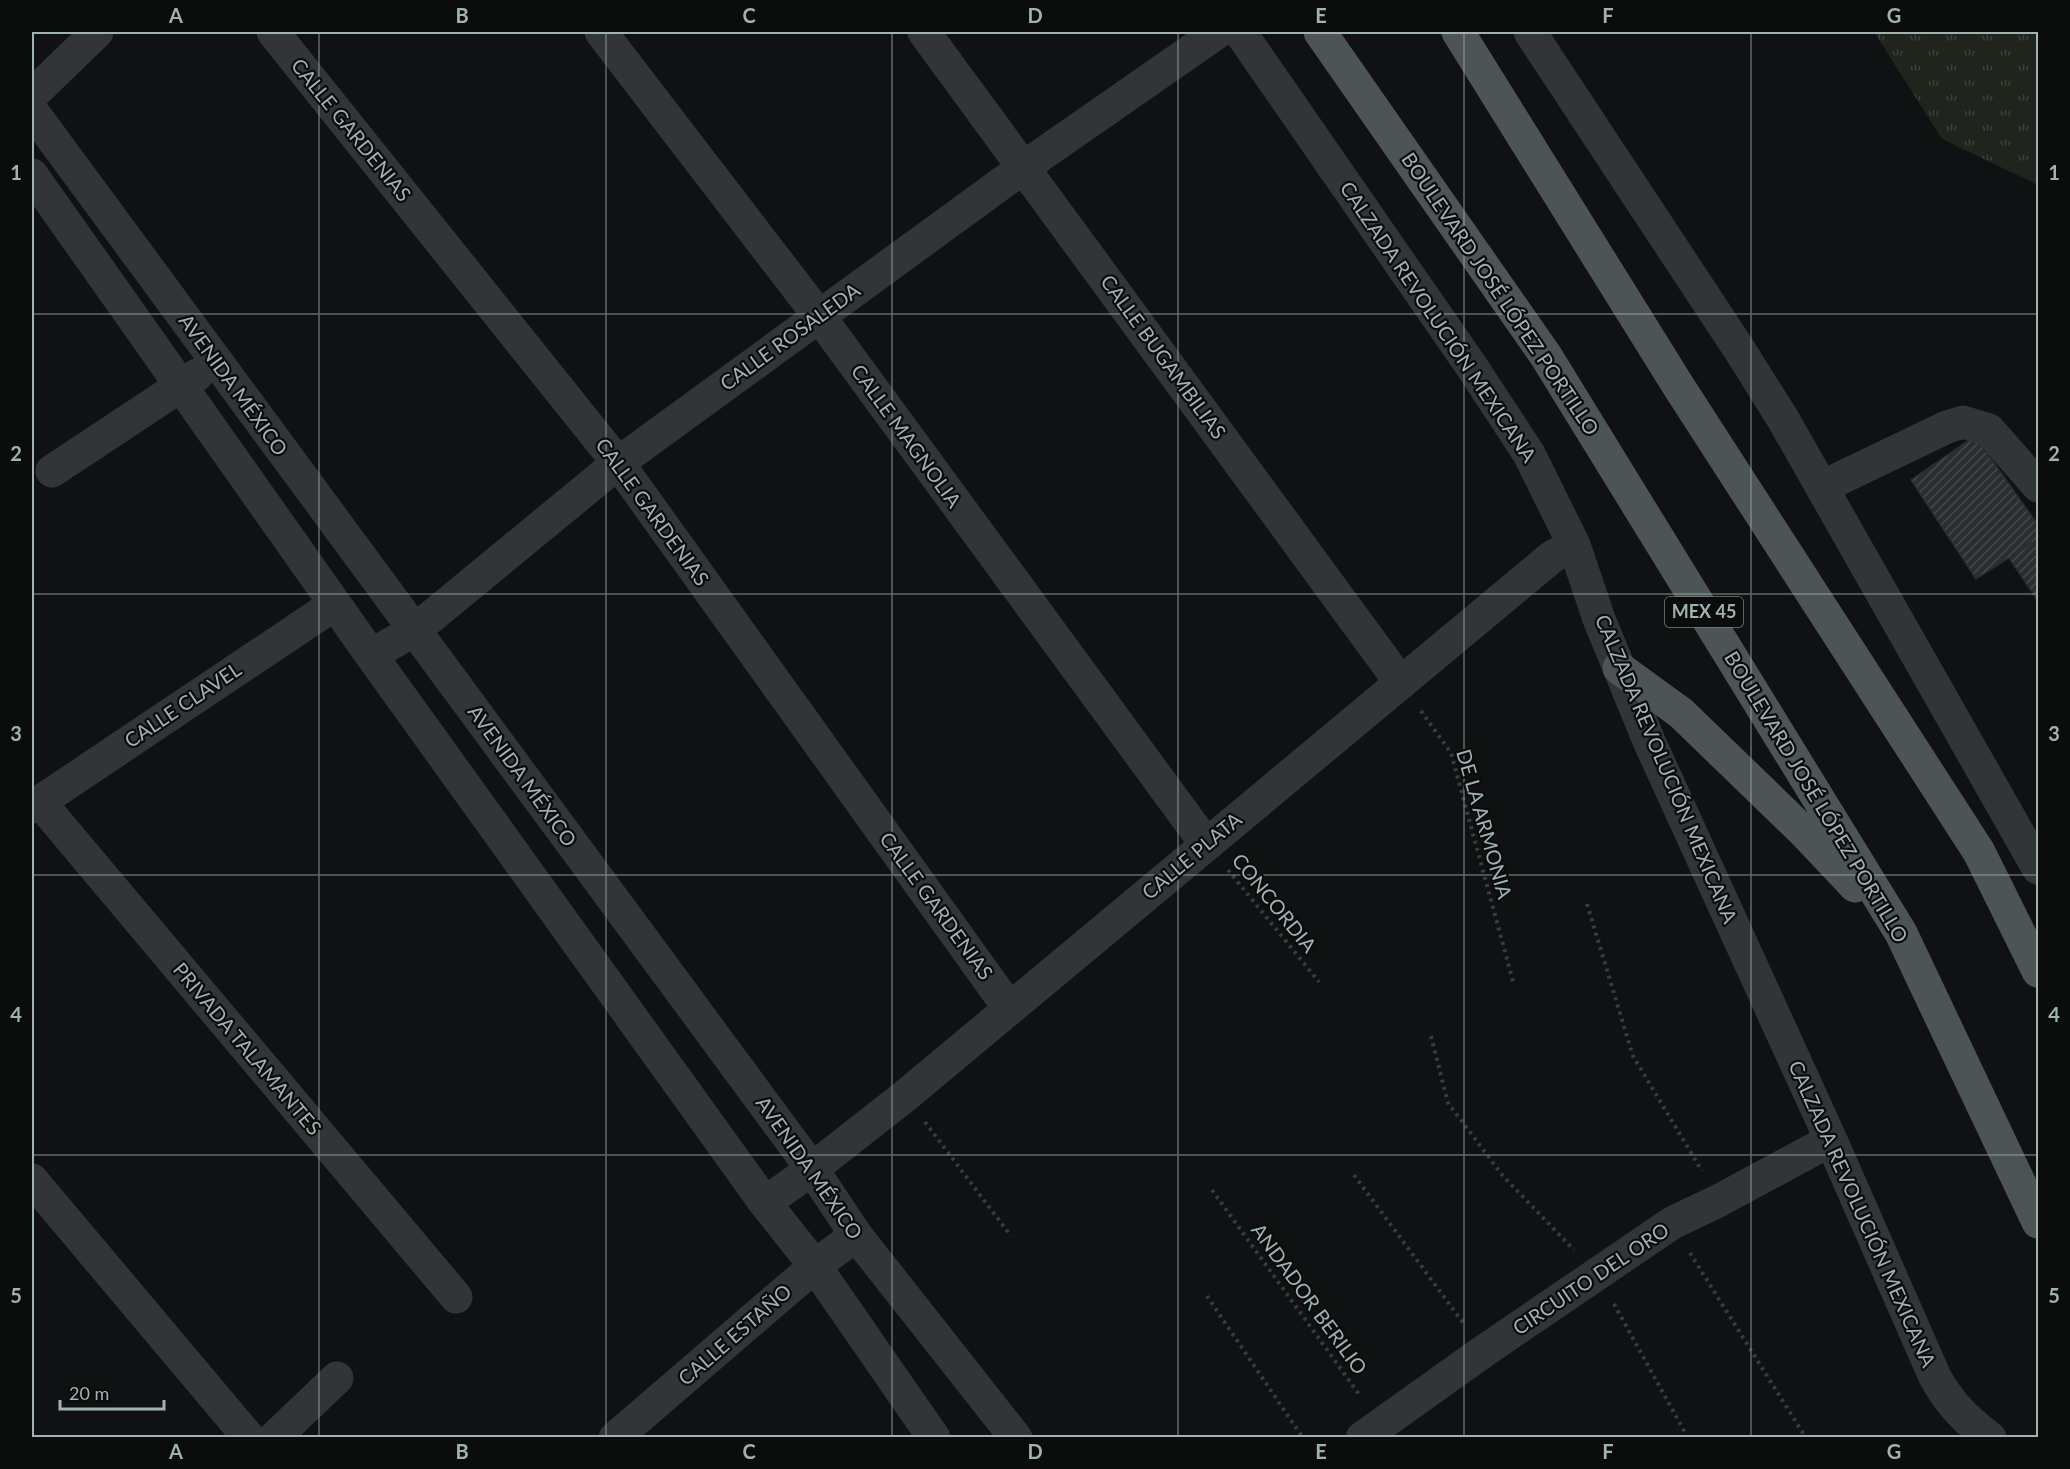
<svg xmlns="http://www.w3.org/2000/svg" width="2070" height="1469" viewBox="0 0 2070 1469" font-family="Lato,sans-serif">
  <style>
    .park { fill: url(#park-tufts) }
    .building { fill: url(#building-hatch); stroke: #2a2c2e; stroke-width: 1.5 }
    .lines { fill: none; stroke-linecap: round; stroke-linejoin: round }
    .path { stroke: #373d3e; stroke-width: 4; stroke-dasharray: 3 4.5; stroke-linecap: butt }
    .minor { stroke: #313537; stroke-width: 33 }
    .major { stroke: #4d5456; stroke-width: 33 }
    .grid { fill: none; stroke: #a1b2b3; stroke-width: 1.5; stroke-opacity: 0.55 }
    .labels { text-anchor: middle; stroke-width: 4.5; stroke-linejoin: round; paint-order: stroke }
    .shield { fill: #0b0c0c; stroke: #748081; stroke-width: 1.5 }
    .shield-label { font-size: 18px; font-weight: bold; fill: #a1b2b3 }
    .street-label { font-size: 20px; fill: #a1b2b3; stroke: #0b0c0c }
    .neatline { fill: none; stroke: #a1b2b3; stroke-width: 2 }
    .grid-label { font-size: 20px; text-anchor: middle; font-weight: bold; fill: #a1b2b3 }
  </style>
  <defs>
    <pattern id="park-tufts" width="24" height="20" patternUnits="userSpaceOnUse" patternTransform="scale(1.5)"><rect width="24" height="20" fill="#20241c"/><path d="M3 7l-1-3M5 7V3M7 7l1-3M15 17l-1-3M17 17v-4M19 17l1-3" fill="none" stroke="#3d413b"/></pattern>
    <pattern id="building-hatch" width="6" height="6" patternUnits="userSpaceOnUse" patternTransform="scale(1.5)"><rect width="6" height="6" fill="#2b2d2e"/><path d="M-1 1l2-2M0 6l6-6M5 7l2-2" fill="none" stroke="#47494a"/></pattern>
  </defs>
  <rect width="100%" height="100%" fill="#101112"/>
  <path class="park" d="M1874,32h164v153l-96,-46z"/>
  <path class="building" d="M1975,436l63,89v14l-62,40 -65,-99z
    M2038,539v62l-29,-43z"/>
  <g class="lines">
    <path class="path" d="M1421,711l30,42 63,232
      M1228,870l91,112
      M1587,904l46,152 69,115
      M1431,1036l17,67 55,73 71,74
      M925,1122l86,114
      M1354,1175l110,149
      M1212,1190l149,207
      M1690,1253l116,185
      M1207,1296l96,142
      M1614,1304l74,134"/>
    <path class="minor" d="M273,32l345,431 391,545
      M601,32l218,284 387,528
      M924,32l477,651
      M1240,32l232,335 57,87 45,91 25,74 50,122 182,399 104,237c15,27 30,42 55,61
      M1530,32l209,317 44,70 255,449
      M32,95l65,-63
      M32,111l780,1058 44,66 160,203
      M32,175l339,480 394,548 50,63 119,172
      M52,471l145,-96
      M1822,487l125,-60 16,-5 26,8 49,56
      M371,655l44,-25 203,-167 406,-296 194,-135
      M39,801l417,496
      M32,807l303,-203
      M32,1180l217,258
      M765,1203l47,-34 93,-73 648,-540 21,-11
      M274,1438l63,-60
      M615,1438l200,-172 41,-31
      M1362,1438l122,-87 188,-128 48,-23 111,-60"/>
    <path class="major" d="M1320,32l226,324 355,577 137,289
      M1458,32l221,355 300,465 59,119
      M1619,668l62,45 123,119 51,54"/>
  </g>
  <path class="grid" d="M319,32v1406M606,32v1406M892,32v1406M1178,32v1406M1464,32v1406M1751,32v1406M32,314h2006M32,594h2006M32,875h2006M32,1155h2006"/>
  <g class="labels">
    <rect class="shield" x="1665" y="597" width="78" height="30" rx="4.5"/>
    <g class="shield-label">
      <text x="1704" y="618">MEX 45</text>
    </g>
    <g class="street-label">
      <text transform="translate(351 130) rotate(51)" y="7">CALLE GARDENIAS</text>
      <text transform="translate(1500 294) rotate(56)" y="7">BOULEVARD JOSÉ LÓPEZ PORTILLO</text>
      <text transform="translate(1438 322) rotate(56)" y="7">CALZADA REVOLUCIÓN MEXICANA</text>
      <text transform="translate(790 337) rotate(-36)" y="7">CALLE ROSALEDA</text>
      <text transform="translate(1163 357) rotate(54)" y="7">CALLE BUGAMBILIAS</text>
      <text transform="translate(233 385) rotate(54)" y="7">AVENIDA MÉXICO</text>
      <text transform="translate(906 436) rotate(54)" y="7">CALLE MAGNOLIA</text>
      <text transform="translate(652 512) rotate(54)" y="7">CALLE GARDENIAS</text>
      <text transform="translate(183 705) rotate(-34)" y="7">CALLE CLAVEL</text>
      <text transform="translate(1666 769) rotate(67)" y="7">CALZADA REVOLUCIÓN MEXICANA</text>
      <text transform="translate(522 776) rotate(54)" y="7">AVENIDA MÉXICO</text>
      <text transform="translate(1816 797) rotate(59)" y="7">BOULEVARD JOSÉ LÓPEZ PORTILLO</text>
      <text transform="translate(1484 824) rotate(74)" y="7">DE LA ARMONIA</text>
      <text transform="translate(1192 856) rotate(-40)" y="7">CALLE PLATA</text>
      <text transform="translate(1274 903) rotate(51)" y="7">CONCORDIA</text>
      <text transform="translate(936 906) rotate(54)" y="7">CALLE GARDENIAS</text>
      <text transform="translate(247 1049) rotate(50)" y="7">PRIVADA TALAMANTES</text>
      <text transform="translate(809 1168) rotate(55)" y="7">AVENIDA MÉXICO</text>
      <text transform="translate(1862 1214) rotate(66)" y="7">CALZADA REVOLUCIÓN MEXICANA</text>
      <text transform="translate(1591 1279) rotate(-34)" y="7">CIRCUITO DEL ORO</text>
      <text transform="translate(1309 1299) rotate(54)" y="7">ANDADOR BERILIO</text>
      <text transform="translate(735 1335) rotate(-41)" y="7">CALLE ESTAÑO</text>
    </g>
  </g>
  <rect width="2070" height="1469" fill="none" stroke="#0b0c0c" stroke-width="66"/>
  <path d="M60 1400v9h104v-9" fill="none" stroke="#a1b2b3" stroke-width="3"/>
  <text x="69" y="1400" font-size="18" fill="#a1b2b3" stroke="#0b0c0c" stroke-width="4.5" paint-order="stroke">20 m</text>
  <rect x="33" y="33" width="2004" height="1403" class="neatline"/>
  <g class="grid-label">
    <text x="176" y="23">A</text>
    <text x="462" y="23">B</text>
    <text x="749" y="23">C</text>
    <text x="1035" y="23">D</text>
    <text x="1321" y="23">E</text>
    <text x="1608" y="23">F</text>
    <text x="1894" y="23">G</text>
    <text x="16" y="180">1</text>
    <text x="2054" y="180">1</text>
    <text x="16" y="461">2</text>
    <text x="2054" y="461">2</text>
    <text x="16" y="741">3</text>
    <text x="2054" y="741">3</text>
    <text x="16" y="1022">4</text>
    <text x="2054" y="1022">4</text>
    <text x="16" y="1303">5</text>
    <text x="2054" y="1303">5</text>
    <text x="176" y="1459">A</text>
    <text x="462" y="1459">B</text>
    <text x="749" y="1459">C</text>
    <text x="1035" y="1459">D</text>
    <text x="1321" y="1459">E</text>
    <text x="1608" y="1459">F</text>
    <text x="1894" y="1459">G</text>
  </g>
</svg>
